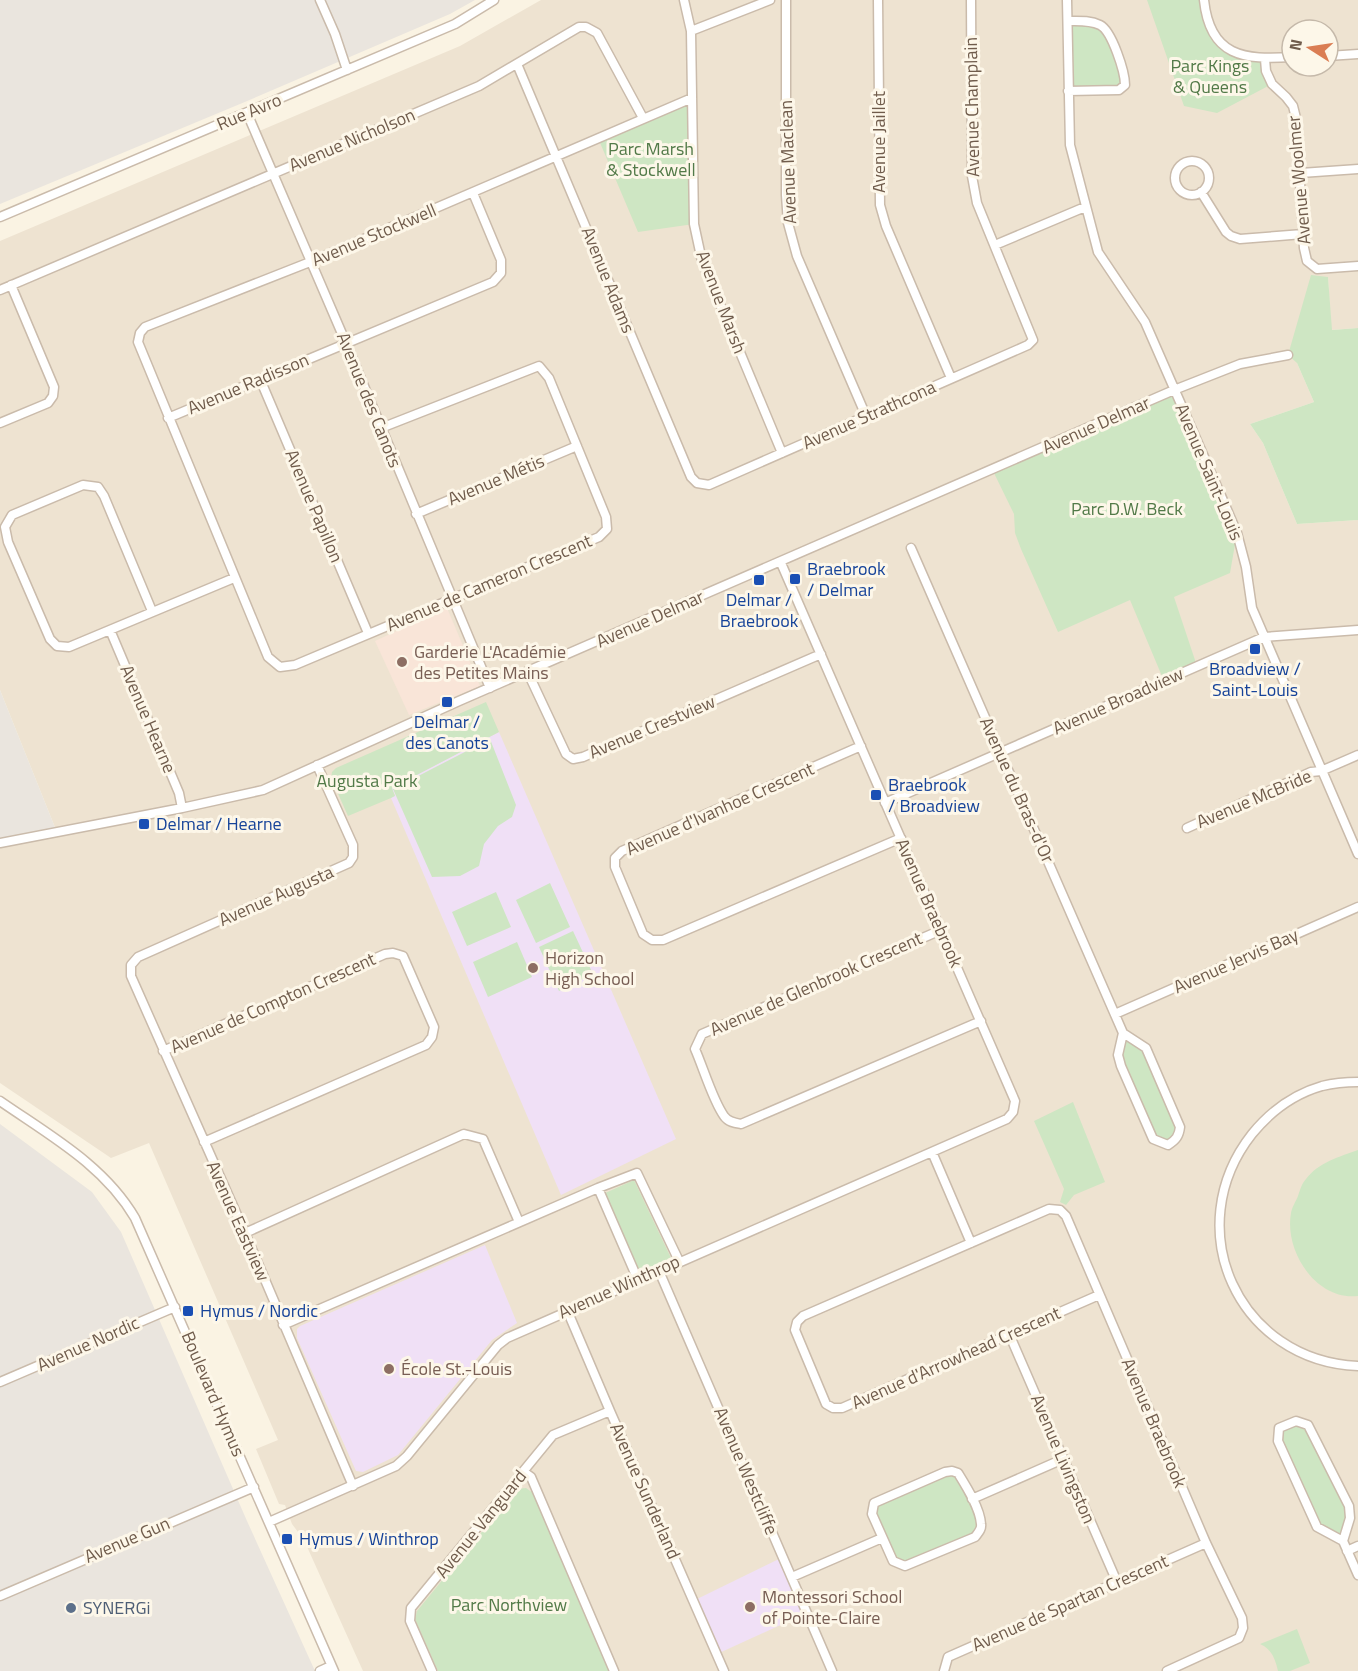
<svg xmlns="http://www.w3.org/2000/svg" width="1358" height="1671" viewBox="0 0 1358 1671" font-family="'Titillium Web',sans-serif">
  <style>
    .residential { fill: #eee3d1; fill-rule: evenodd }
    .commercial { fill: #f9e5d8 }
    .industrial { fill: #eae5de }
    .education { fill: #f0e0f6 }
    .green { fill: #cee6c3 }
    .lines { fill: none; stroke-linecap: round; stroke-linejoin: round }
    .minor-casing { stroke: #cabbab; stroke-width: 11 }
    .minor { stroke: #fff; stroke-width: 8 }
    .transit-dot { fill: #1a4fb4; stroke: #fdf7e9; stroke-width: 2 }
    .education-dot { fill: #8d6e63; stroke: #fdf7e9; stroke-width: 2 }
    .service-dot { fill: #5c6f8a; stroke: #fdf7e9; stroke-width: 2 }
    .labels { text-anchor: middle; stroke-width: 6; stroke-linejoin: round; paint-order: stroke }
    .park-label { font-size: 18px; fill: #527a48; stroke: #fdf7e9 }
    .street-label { font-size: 18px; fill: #705c4c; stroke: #fdf7e9 }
    .transit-label { font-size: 18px; fill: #164399; stroke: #fdf7e9; text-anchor: start }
    .education-label { font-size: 18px; fill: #785e54; stroke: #fdf7e9; text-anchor: start }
    .service-label { font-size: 18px; fill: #4e5e75; stroke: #fdf7e9; text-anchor: start }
  </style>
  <rect width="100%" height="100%" fill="#faf3e3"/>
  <path class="residential" d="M541,0h817v328l-27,2 -3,-53 -31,86 17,39 -64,22 13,19 34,81 61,-4v1151h-995l-59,-131 -12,-16 -7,-19 -6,-1 -23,-55 22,-9 -129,-297 -38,15 -111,-75v-245l56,-8 -56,-140v-449l460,-195zM1292,30h36v36h-36z"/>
  <path class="commercial" d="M447,608l33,78 -71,29 -34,-74z"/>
  <path class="industrial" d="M0,0h475l-25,14 -210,90 -240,100z
    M0,690l56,140 -56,8z
    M0,1124l92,68 29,40 126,289 68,150h-315z"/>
  <path class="education" d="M499,732l177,407 -115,56 -170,-397 4,-3 -4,-7z
    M485,1245l32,78 -25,17 -94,115 -35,17 -7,-1 -59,-133v-9l3,-3z
    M783,1557l24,56 -90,41 -24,-53z"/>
  <path class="green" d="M1147,0h57l1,12 20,34 40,13 7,25 -55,29 -33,-7z
    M1068,21l35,5 22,50 -6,14 -51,1z
    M692,98l2,126 -56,8 -40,-94z
    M1311,275l17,2 4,53 26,-2v192l-61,4 -34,-81 -13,-19 64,-22 -17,-39 -9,-8z
    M1174,390l63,143 -7,40 -56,24 23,69 -33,15 -34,-81 -72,32 -37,-83 -6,-16 -1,-19 -21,-43z
    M486,702l13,30 -107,56 3,8 -4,2 -43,18 -17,-38 1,-6 4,-4z
    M490,739l26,66 -4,12 -14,9 -14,18 -5,22 -19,10 -28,1 -39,-88z
    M550,883l20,44 -34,16 -20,-43z
    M496,892l15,35 -44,19 -15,-34z
    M573,931l20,43 -34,17 -20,-44z
    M517,942l15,35 -44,20 -15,-35z
    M1123,1033l23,15 34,79 -4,13 -16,3 -39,-77z
    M1073,1102l32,80 -31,13 -8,10 -6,-3 4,-13 -30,-68z
    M1358,1150v146c-42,5 -74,-45 -67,-83 1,-6 5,-12 7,-17 2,-6 4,-13 8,-17 13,-17 33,-22 52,-29z
    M634,1180l37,78 -33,15 -35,-79z
    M1296,1421l12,4 41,81 -6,35 -26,-14 -39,-86 1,-13z
    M952,1471l20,28 8,32 -82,33 -26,-50 2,-11z
    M526,1488l7,5 77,178h-172l-23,-52 2,-8 100,-122z
    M1297,1629l13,34 -20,8h-12c-3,-12 -6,-22 -18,-27z"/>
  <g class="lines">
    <defs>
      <path id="minor" d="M320,0l15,34 12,36
        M684,0l7,31 3,193 8,37 80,192
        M786,0v195l2,28 9,33 69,160
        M878,0l2,205 6,21 65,152
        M1067,0l3,145 28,107 47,70 77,176 15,35 9,34 6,41 106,246
        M1204,0c6,57 40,60 88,57
        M1068,21c10,0 22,-1 32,4 12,6 25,47 25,60l-6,5 -51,1
        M691,31l79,-31
        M1328,56l30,-2
        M1265,59l1,12 6,13 14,13 7,9 3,12 8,130 3,13 10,8 41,-3
        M517,64l174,413 6,6 12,2 319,-140 5,-5 -56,-137 -5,-27 -1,-176
        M247,113l99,230 144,345
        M1175 178a17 17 0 1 1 34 0a17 17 0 1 1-34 0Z
        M1301,173l57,-4
        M1201,192l25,40 5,4 9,3 63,-5
        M0,217l455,-193 39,-24
        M995,245l90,-38
        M0,290l479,-204 100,-59h7l11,6 46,85
        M260,379l108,254
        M168,418l325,-136 8,-9v-13l-28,-67
        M0,423l48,-20 5,-7 1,-9 -43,-102
        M381,428l158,-62 10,12 57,139 1,12 -8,8 -304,128 -15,2 -12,-10 -130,-315 2,-9 5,-6 165,-65 382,-164
        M416,514l161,-68
        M911,548l212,485
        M152,611l-48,-115 -6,-9 -15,-2 -71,30 -7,12 3,15 42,97 7,7 12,1 165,-69
        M110,630l69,163 3,15
        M528,673l38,81 7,5 10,-2 238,-103
        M861,746l-239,105 -7,7v9l28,67 9,6h11l238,-102
        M317,765l36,80v12l-4,6 -211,94 -7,8v11l114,257 108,253
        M885,803l379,-166 94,-7
        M1187,828l124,-56 10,-1 37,-16
        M0,843l182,-35 81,-18 196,-89 715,-311 66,-26 48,-9
        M941,930l-239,104 -7,15c8,18 18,52 29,67 4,6 11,7 17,8l240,-103
        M1115,1014l243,-107
        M1123,1033l23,15 34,79c-1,9 -4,13 -12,18l-15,-6 -32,-73 -3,-11z
        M163,1051l222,-97 8,-1 10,3 31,71 -2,10 -6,8 -222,97
        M1358,1082c-12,0 -24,1 -36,4 -28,8 -52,26 -70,48 -74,94 -14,227 106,232
        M0,1101c49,34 104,64 135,117l199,453
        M932,1152l39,91
        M598,1188l40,92
        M245,1233l219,-99 19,5 36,83
        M659,1271l173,400
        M1099,1295l-257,113h-9l-7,-4 -31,-74 2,-8 6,-6 246,-107 11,1 6,6 140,327 36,75 1,10 -4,10 -72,33
        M567,1310l43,101 114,260
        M283,1325l315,-137 39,-15 42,88
        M1010,1336l107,246
        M0,1382l175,-75
        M952,1471l6,2c8,13 22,35 23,51 1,5 -3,9 -6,13l-70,29 -12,-5 -21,-47 2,-11 71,-31z
        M524,1472l7,5 83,194
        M972,1499l91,-40
        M269,1522l127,-56 11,-10 91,-111 9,-7 500,-219 6,-7 2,-11 -234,-538
        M1343,1541l-26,-14 -39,-86 1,-13 17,-7 12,4 41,81 1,12 -7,23 15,34
        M1347,1551l11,-5
        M792,1577l90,-39
        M0,1596l254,-109
        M320,1671l11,-5
        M432,1671l-22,-50 1,-13 142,-173 57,-24
        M944,1671l4,-14 258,-114"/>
    </defs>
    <use href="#minor" class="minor-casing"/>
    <use href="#minor" class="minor"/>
  </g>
  <g class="transit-dot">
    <rect x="789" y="573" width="12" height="12" rx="3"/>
    <rect x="753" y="574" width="12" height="12" rx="3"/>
    <rect x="1249" y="643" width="12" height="12" rx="3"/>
    <rect x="441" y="696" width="12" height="12" rx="3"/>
    <rect x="870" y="789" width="12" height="12" rx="3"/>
    <rect x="138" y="818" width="12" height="12" rx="3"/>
    <rect x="182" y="1305" width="12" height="12" rx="3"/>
    <rect x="281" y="1533" width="12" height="12" rx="3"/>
  </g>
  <g class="education-dot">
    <circle cx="402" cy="662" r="6"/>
    <circle cx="533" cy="968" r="6"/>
    <circle cx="389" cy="1369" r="6"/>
    <circle cx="750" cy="1607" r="6"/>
  </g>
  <circle class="service-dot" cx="71" cy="1608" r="6"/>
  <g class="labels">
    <g class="park-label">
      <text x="1210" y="72">Parc Kings<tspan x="1210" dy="21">&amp; Queens</tspan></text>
      <text x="651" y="155">Parc Marsh<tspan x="651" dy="21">&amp; Stockwell</tspan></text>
      <text x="1127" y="515">Parc D.W. Beck</text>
      <text x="367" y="787">Augusta Park</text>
      <text x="509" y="1611">Parc Northview</text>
    </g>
    <g class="street-label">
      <text transform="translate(972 107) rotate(-91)" y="6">Avenue Champlain</text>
      <text transform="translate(249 112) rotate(-23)" y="6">Rue Avro</text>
      <text transform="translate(352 140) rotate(-23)" y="6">Avenue Nicholson</text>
      <text transform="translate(879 142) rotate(-90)" y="6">Avenue Jaillet</text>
      <text transform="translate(788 162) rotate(-92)" y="6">Avenue Maclean</text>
      <text transform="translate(1299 180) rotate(-95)" y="6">Avenue Woolmer</text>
      <text transform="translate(374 235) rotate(-23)" y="6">Avenue Stockwell</text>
      <text transform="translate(608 280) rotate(68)" y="6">Avenue Adams</text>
      <text transform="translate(721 302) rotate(69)" y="6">Avenue Marsh</text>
      <text transform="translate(248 384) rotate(-23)" y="6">Avenue Radisson</text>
      <text transform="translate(369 400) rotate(68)" y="6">Avenue des Canots</text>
      <text transform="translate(869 415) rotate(-24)" y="6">Avenue Strathcona</text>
      <text transform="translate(1096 425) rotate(-24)" y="6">Avenue Delmar</text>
      <text transform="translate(1209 472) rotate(67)" y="6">Avenue Saint-Louis</text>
      <text transform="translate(496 480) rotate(-23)" y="6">Avenue Métis</text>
      <text transform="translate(314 506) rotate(67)" y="6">Avenue Papillon</text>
      <text transform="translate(489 583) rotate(-23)" y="6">Avenue de Cameron Crescent</text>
      <text transform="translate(650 619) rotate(-24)" y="6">Avenue Delmar</text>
      <text transform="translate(1118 701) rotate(-24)" y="6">Avenue Broadview</text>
      <text transform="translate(148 719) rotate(67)" y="6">Avenue Hearne</text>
      <text transform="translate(652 727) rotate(-23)" y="6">Avenue Crestview</text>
      <text transform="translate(1017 790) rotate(66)" y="6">Avenue du Bras-d'Or</text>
      <text transform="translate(1254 799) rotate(-23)" y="6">Avenue McBride</text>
      <text transform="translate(720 809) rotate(-24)" y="6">Avenue d'Ivanhoe Crescent</text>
      <text transform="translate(276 896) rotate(-24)" y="6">Avenue Augusta</text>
      <text transform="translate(929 903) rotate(66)" y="6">Avenue Braebrook</text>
      <text transform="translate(1236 961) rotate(-24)" y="6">Avenue Jervis Bay</text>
      <text transform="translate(816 984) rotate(-24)" y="6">Avenue de Glenbrook Crescent</text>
      <text transform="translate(273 1003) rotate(-24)" y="6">Avenue de Compton Crescent</text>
      <text transform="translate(238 1221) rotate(66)" y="6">Avenue Eastview</text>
      <text transform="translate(619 1287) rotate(-24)" y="6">Avenue Winthrop</text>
      <text transform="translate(88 1344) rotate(-24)" y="6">Avenue Nordic</text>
      <text transform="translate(956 1358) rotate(-24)" y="6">Avenue d'Arrowhead Crescent</text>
      <text transform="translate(213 1394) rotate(67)" y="6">Boulevard Hymus</text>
      <text transform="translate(1154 1423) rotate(67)" y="6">Avenue Braebrook</text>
      <text transform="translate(1063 1459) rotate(67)" y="6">Avenue Livingston</text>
      <text transform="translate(746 1471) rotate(67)" y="6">Avenue Westcliffe</text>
      <text transform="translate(645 1491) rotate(66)" y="6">Avenue Sunderland</text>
      <text transform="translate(481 1524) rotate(-51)" y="6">Avenue Vanguard</text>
      <text transform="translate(127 1540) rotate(-23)" y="6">Avenue Gun</text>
      <text transform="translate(1070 1603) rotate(-24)" y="6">Avenue de Spartan Crescent</text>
    </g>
    <g class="transit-label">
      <text x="807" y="575">Braebrook<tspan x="807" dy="21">/ Delmar</tspan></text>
      <text x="759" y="606" text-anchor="middle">Delmar /<tspan x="759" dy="21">Braebrook</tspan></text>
      <text x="1255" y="675" text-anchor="middle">Broadview /<tspan x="1255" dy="21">Saint-Louis</tspan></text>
      <text x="447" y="728" text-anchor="middle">Delmar /<tspan x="447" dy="21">des Canots</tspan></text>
      <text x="888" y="791">Braebrook<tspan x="888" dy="21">/ Broadview</tspan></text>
      <text x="156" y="830">Delmar / Hearne</text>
      <text x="200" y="1317">Hymus / Nordic</text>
      <text x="299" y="1545">Hymus / Winthrop</text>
    </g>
    <g class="education-label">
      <text x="414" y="658">Garderie L'Académie<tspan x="414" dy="21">des Petites Mains</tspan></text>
      <text x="545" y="964">Horizon<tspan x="545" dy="21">High School</tspan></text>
      <text x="401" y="1375">École St.-Louis</text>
      <text x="762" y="1603">Montessori School<tspan x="762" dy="21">of Pointe-Claire</tspan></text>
    </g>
    <g class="service-label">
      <text x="83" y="1614">SYNERGi</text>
    </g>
  </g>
  <g transform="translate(1310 48) rotate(282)"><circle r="28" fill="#fdf7e9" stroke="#c5b9aa" stroke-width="1.5"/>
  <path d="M0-4.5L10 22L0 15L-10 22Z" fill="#da7d53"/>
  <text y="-9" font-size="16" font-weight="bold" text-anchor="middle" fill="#705c4c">N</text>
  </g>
</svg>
